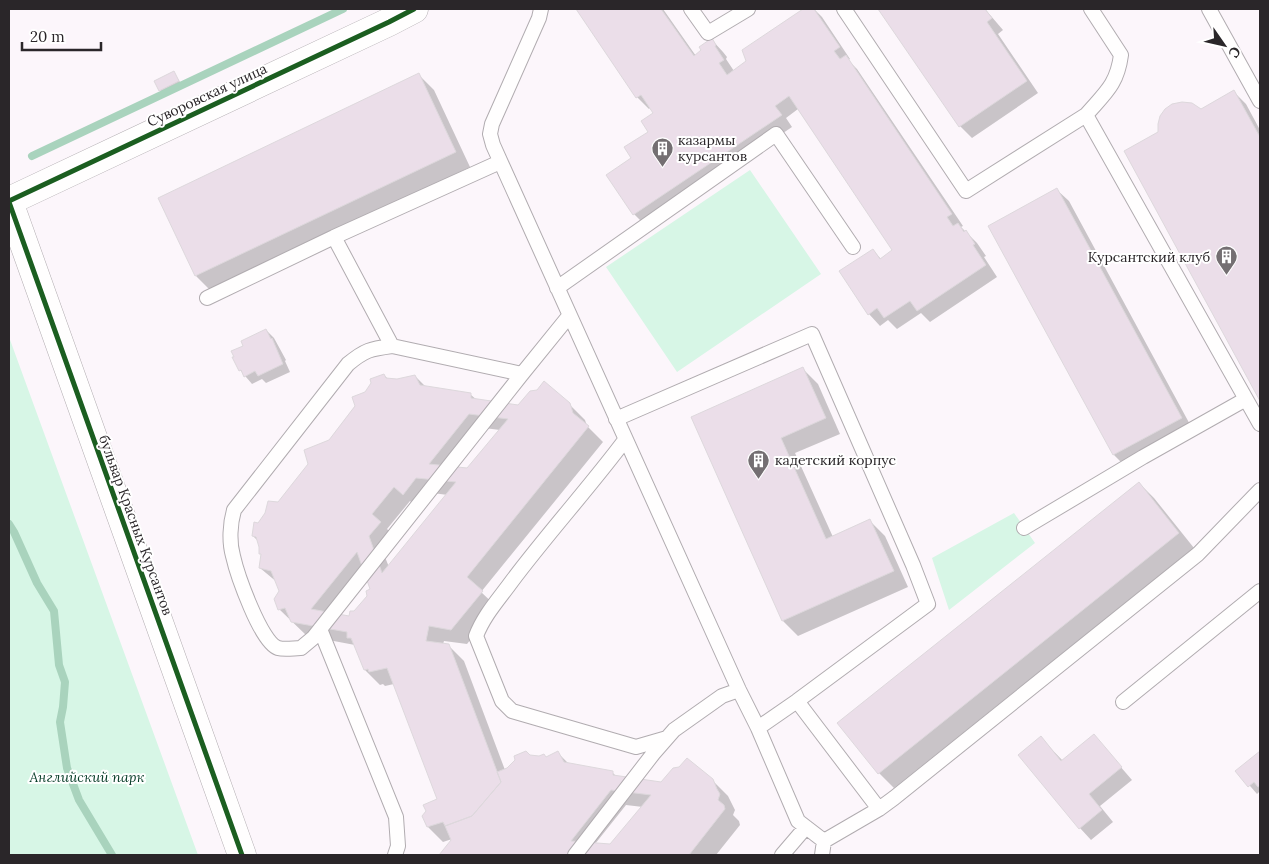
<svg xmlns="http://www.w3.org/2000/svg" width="1269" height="864" viewBox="0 0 1269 864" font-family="Lora,serif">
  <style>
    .green { fill: #d7f6e6 }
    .shadow { fill: #0003; fill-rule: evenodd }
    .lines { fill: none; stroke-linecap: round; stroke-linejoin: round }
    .stream { stroke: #a9d3bd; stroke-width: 8 }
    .building { fill: #ebdee9; stroke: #ddd8dc; fill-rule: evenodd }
    .lane-casing { stroke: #b1acb0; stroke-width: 16 }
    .street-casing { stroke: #b1acb0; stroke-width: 29 }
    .secondary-casing { stroke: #b1acb0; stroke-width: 29 }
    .lane { stroke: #fffefe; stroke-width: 14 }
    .street { stroke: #fffefe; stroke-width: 28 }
    .secondary { stroke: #fffefe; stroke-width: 28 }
    .cycleway-casing { stroke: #fff; stroke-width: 8 }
    .cycleway { stroke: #1b5e20; stroke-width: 5 }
    .labels { text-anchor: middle; stroke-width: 4; stroke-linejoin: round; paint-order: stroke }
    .street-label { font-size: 14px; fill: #2a2629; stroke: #fff }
    .poi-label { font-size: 14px; fill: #2a2629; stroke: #fff; text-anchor: start }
    .park-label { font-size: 14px; font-style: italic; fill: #063c27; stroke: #fff }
  </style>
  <rect width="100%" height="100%" fill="#fcf6fb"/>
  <path class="green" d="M750,170l71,104 -144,98 -71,-105z
    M9,337l189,518h-189z
    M1014,513l21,30 -86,67 -17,-52z"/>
  <path class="shadow" d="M578,9h85l33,47 16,-16 11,12 4,5 -1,2 8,12 14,-10 -4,-11 61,-41h9l8,8 28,42 -2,1 9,9 106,157 -2,1 16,16 9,13 -2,1 13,20 -67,45 -9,-9 -24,16 -9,-9 -8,6 -11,-12 4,-64 8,9 13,-9 -96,-141 -12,9 6,9 -146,99 -12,-12 -26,-39 25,-17 17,-26 5,-19 -4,-6 -2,2 -12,-12z
    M880,9h105l18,21 -5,4 40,59 -66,45 -12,-12z
    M174,73l8,12 -19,9 -3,-4z
    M419,75l15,15 36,77 -259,124 -15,-15z
    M1234,92l12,12 14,26v269l-135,-247z
    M1057,190l12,11 124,229 -68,36 -11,-11 -124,-229z
    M266,330l8,8 12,22 -1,1 5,11 -24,11 -4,-4 -10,5 -12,-14 5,-24z
    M803,369l15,15 22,50 -45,19 38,84 37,-16 15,15 23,51 -110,49 -15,-15 -90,-203z
    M384,375l4,4 9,2 18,-5 11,11 45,8 6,5 42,6 50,-2 16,16 2,6 16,16 -122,150 16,15 -30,37 -23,-3 -1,3 5,1 16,16 41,109 25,-14 16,2 12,-5 11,11 43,8 5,5 45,6 50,-3 16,16 7,14 -2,5 6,6 1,4 -24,30h-275l14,-17 -12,4 -15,-15 -4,-11 15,-16 -45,-116 -9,2 -2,-2 -3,1 -15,-15 -10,-25 -48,-9 -27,-26 1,-19 -3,-8 -18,-15 2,-13 -2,-2 -1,-11 -6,-6 5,-11 20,-21 51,-63 36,-48zM484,428l16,2 -33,40 -14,-2zM432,493l16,2 -59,72 -6,-15 12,-15 -8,-8 23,-28 8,8zM366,574l6,16 -17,22 -5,5 -16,-3zM626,805l17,2 -32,38 -16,-1z
    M1139,483l15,15 40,50 -300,240 -15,-15z
    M1094,736l38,44 -32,26 13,16 -22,18 -11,-12 -39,-90 22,23z
    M1260,753v38l-3,3 -20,-23z"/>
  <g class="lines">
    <path class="stream" d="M32,156l311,-147
      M9,524l5,8 23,51 17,28 5,54 6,17 -2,25 -3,15 7,46 12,32 33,55"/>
  </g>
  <path class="building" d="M576,9h85l33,47 7,-6 -2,-3 13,-9 4,7 -1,1 9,14 -5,3 8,12 19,-14 -4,-11 61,-41h11l26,38 -6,4 6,8 6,-4 106,159 -5,3 6,9 5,-3 6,9 2,-2 9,14 -2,1 13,20 -69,46 -7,-10 -26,17 -7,-10 -9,7 -29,-44 34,-22 7,10 12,-9 -103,-154 -14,10 7,9 -149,100 -27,-40 25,-17 -7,-11 24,-15 -7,-11 12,-8 -12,-18 -5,3z
    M878,9h107l7,9 -5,4 40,59 -68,46z
    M174,71l5,10 -20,10 -5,-10z
    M419,73l37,79 -261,124 -37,-78z
    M1234,90l26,47v264l-136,-250 34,-19v-8l2,-8 5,-7 7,-5 10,-2 10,1 9,6z
    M1057,188l125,230 -69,37 -125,-229z
    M266,329l5,10 1,-1 11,26 -25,12 -3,-5 -11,6 -3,-7 -2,1 -7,-14h2l-3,-6 12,-5 -2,-5z
    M803,367l23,51 -45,20 45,101 44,-20 24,52 -112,50 -91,-204z
    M384,374l2,4 11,1 18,-4 5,10 51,8v5l47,7 12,-14 7,-1 7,-9 26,22 3,10 16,13 -122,151 16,14 -32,39 -22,-4 -3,15 23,3 52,138 -29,34 -27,10 -2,-4 -16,5 -5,-11 4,-5 -3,-6 14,-6 -50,-131 -18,4 -1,-3 -4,1 -13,-32h-4v-6l-56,-10 -6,-14 -7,2 -4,-11 5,-8 -8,-20 -12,-3 2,-14h-2v-7l-3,-10 -4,-1 2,-14 4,1 7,-10 3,-12 10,1 30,-38 -4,-14 25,-10 26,-34 -3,-9 13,-5 6,-9 -1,-4zM469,414l39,5 -41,49 -38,-4zM416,478l40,4 -74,91 -13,-37 12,-14 -9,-8 22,-27 9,8zM357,552l13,37 -4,2 1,5 -13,15h-4l-1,5 -38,-7z
    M1139,482l40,51 -301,241 -41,-51z
    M1094,734l28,33 -33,27 13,16 -23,19 -61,-74 23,-19 20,25z
    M526,751l4,4 9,1 5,-2 2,3 12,-6 6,11 49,9v4l48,7 12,-14 6,-1 8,-9 26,21 4,10 3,5 -2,6 6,5 1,4 -36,46h-250l12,-15 -6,-14 27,-10 29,-34 -4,-10 10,-4 8,-8 -1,-4zM611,790l40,5 -41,49 -39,-3z
    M1260,751v35l-2,1 -4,-5 -6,5 -13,-16z"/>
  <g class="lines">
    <defs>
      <path id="lane" d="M541,9l-2,9 -47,106 -2,10 3,11 246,545 19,38 40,93 26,20
        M691,9l17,24 40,-24
        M844,9l122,182 120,-76
        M1091,9l30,46c-4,30 -16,38 -35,60l174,309
        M1209,9l51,92
        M334,237l58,109
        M557,288l219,-154 77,113
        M207,298l127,-61 166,-75
        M522,374l-130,-28c-22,3 -27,4 -44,18l-114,146c-4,14 -5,32 -1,46 4,18 28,87 45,92 7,2 16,0 23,0l12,-10 209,-264 47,-58
        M616,419l196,-85 101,231 15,39 -131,97 -39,27
        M625,440c-36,48 -77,93 -113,141 -13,18 -28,34 -36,55l26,65 10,10 124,36 31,-9
        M1024,528l119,-71 103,-58
        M320,629l76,188 2,29 -3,9
        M797,701l82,108
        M1123,702l137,-111
        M824,841l55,-32 15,-11 304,-244 62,-64
        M575,855l78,-101 21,-24 48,-34 17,-6
        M782,855l24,-28
        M822,855l2,-14"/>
      <path id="street" d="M9,201l380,-179 25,-13"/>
      <path id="secondary" d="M9,202l233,653"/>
    </defs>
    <use href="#lane" class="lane-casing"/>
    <use href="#street" class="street-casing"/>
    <use href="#secondary" class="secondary-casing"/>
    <use href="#lane" class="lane"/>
    <use href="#street" class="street"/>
    <use href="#secondary" class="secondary"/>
    <defs>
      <path id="cycleway" d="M9,201l380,-179 25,-13
        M9,202l233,653"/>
    </defs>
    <use href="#cycleway" class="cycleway-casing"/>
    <use href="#cycleway" class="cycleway"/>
  </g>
  <defs>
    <symbol id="building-pin" viewBox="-11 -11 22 30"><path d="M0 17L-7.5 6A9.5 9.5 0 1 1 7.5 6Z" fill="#746f72" stroke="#fff"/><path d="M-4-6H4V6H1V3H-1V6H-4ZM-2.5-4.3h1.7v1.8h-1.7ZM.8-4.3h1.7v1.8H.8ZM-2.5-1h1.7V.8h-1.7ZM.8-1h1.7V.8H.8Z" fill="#fff"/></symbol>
  </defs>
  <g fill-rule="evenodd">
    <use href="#building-pin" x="650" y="136" width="25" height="34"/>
    <use href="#building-pin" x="1214" y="244" width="25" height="34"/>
    <use href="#building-pin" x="746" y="448" width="25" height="34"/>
  </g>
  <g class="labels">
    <g class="street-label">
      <text transform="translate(207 95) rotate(-25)" y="5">Суворовская улица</text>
      <text transform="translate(136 525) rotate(70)" y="5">бульвар Красных Курсантов</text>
    </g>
    <g class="poi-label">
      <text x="678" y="145">казармы<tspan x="678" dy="16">курсантов</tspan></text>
      <text x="1210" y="262" text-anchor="end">Курсантский клуб</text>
      <text x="775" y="465">кадетский корпус</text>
    </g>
    <g class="park-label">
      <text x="87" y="782">Английский парк</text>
    </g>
  </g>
  <rect width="1269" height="864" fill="none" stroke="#2a2629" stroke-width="20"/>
  <g transform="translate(1224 45) rotate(124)" stroke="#ffffff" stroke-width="4" paint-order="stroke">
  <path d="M0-4L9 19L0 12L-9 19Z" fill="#2a2629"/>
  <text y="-8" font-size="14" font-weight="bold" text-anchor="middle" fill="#2a2629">С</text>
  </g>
  <path d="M22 42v8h79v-8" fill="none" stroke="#2a2629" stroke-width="2.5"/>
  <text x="30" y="42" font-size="15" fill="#2a2629" stroke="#ffffff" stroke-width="4" paint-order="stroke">20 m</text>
</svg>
